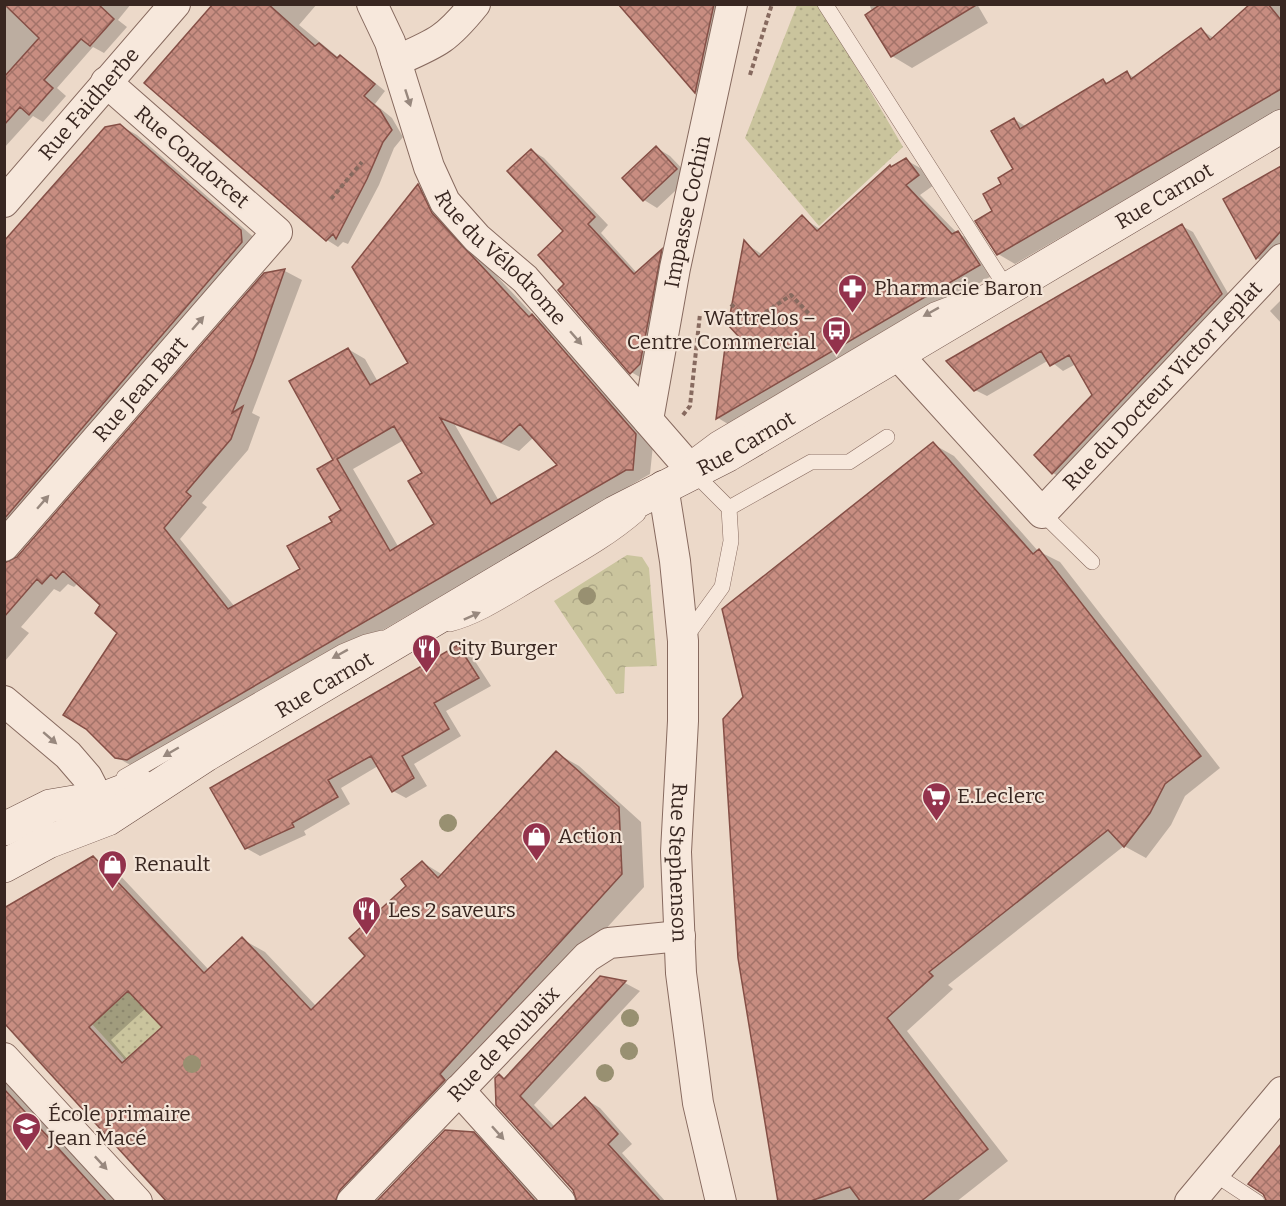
<svg xmlns="http://www.w3.org/2000/svg" width="1286" height="1206" viewBox="0 0 1286 1206" font-family="Bitter,serif">
  <style>
    .forest { fill: url(#forest-crowns) }
    .garden { fill: url(#garden-dots) }
    .shadow { fill: #0003; fill-rule: evenodd }
    .building { fill: url(#building-cross-hatch); stroke: #854f46; stroke-width: 1.5; fill-rule: evenodd }
    .lines { fill: none; stroke-linecap: round; stroke-linejoin: round }
    .service-casing { stroke: #876a5f; stroke-width: 16 }
    .minor-casing { stroke: #876a5f; stroke-width: 32 }
    .secondary-casing { stroke: #694b42; stroke-width: 34 }
    .path { stroke: #876a5f; stroke-width: 4; stroke-dasharray: 4.5 3; stroke-linecap: butt }
    .service { stroke: #f7e8dc; stroke-width: 15 }
    .minor { stroke: #f7e8dc; stroke-width: 30 }
    .secondary { stroke: #f7e8dc; stroke-width: 33 }
    .tree { fill: #989071 }
    .oneway { fill: #98887e }
    .labels { text-anchor: middle; stroke-width: 4.5; stroke-linejoin: round; paint-order: stroke }
    .street-label { font-size: 21px; fill: #392721; stroke: #f4e5d8 }
    .poi-label { font-size: 21px; fill: #392721; stroke: #f4e5d8; text-anchor: start }
  </style>
  <defs>
    <pattern id="forest-crowns" width="20" height="18" patternUnits="userSpaceOnUse" patternTransform="scale(1.5)"><rect width="20" height="18" fill="#cac49d"/><path d="M2 6a3 3 0 1 1 6 0M12 15a3 3 0 1 1 6 0" fill="none" stroke="#aea887"/></pattern>
    <pattern id="garden-dots" width="8" height="8" patternUnits="userSpaceOnUse" patternTransform="scale(1.5)"><rect width="8" height="8" fill="#cac49d"/><path d="M2 2h.1M6 6h.1" fill="none" stroke="#aea887" stroke-width="1.8" stroke-linecap="round"/></pattern>
    <pattern id="building-cross-hatch" width="8" height="8" patternUnits="userSpaceOnUse" patternTransform="scale(1.5)"><rect width="8" height="8" fill="#c88d81"/><path d="M0 0l8 8M0 8l8-8" fill="none" stroke="#a37369"/></pattern>
  </defs>
  <rect width="100%" height="100%" fill="#ecd9c9"/>
  <path class="forest" d="M627,555l15,2 7,11 8,98 -32,1 -1,26 -8,1 -62,-93z"/>
  <path class="garden" d="M797,5h23l83,142 -84,79 -74,-88z
    M128,991l42,29 -45,40 -33,-36z"/>
  <path class="shadow" d="M4,4h127l-13,16 9,7 -23,26 -11,-6 -36,41 9,8 -23,26 -10,-6 -29,32z
    M215,4h102l-18,21 40,33 12,5 34,28 -10,13 17,14 11,19 -9,11 -15,37 -31,59 -5,-2 -5,5 -11,-7 -181,-157z
    M654,4h75l-20,95 -13,-7 -44,-51z
    M869,4h108l11,19 -76,45 -20,-12z
    M1249,4h33v104l-267,156 -17,-10 -4,-42 9,-28 12,-14 -1,-51 13,8 76,-47 6,4 18,-11 8,5 66,-48 13,8 37,-32z
    M119,125l18,10 121,106 -254,310v-308z
    M657,148l13,8 20,21 -33,31 -13,-8z
    M531,150l13,8 64,67 -7,8 36,40 25,-22 13,7 -30,122 -14,-8 -65,-88 -1,-53z
    M906,160l16,9 12,16 -14,10 37,38 17,9 21,32 -262,153 -15,-9 24,-79 3,-96 18,12 39,-38 19,13 71,-62z
    M1282,167v82l-14,15 -11,-6 -32,-58z
    M418,186l17,10 14,29 87,93 14,7 103,120 -3,29 -505,295 -11,-2 -18,-10 3,-124 -17,-28 -24,-22 -4,4 -6,-3 -8,8 -6,-3 -33,38 8,6 -24,28 -1,-99 14,-4 247,-283 20,-4 17,9 -50,133 8,4 -12,33 -46,53 5,4 -27,32 55,68 67,-37 41,-60 -8,-50 13,-111 17,10 13,23 32,-18zM455,425l64,26 15,-14 26,28 -61,36zM404,440l20,33 12,52 -37,23 -46,-79z
    M1182,226l11,6 40,70 -169,178 -11,-7 41,-77 -18,-32 -13,7 -14,-11 -62,36 -12,-6z
    M1282,299v25l-12,-13z
    M933,444l21,12 84,95 22,11 160,206 -35,28 -14,29 -25,33 -22,-12 -176,139 5,4 -46,42 101,130 -52,41h-177l-34,-505z
    M458,647l13,8 20,31 -45,25 15,25 -47,28 13,22 -21,12 -13,-7 -15,-25 -37,22 9,16 -46,27 2,4 -46,21 -14,-8z
    M556,753l23,13 62,56 3,65 -183,201 -98,114h-194l-165,-180 89,-164 23,13 93,99 33,-31 23,13 52,55 50,-51 55,-94 21,13zM146,1008l18,19 -36,33 -17,-20z
    M601,977l24,6 15,8 -106,114 21,22 30,-28 15,9 32,36 -10,9 44,49h-88l-4,-12 -75,-115 7,5z
    M4,1078l113,124h-106l-7,-7z
    M473,1133l16,9 53,60h-164z
    M1282,1146v56h-15v-6l-17,-12z"/>
  <path class="building" d="M4,4h94l16,15 -24,27 -9,-7 -37,41 9,8 -24,27 -9,-8 -16,18v-48l35,-39z
    M213,4h55l47,42 4,-3 18,15 3,-3 35,29 -11,12 16,14 12,20 -9,12 -16,37 -31,60 -3,-5 -7,7 -182,-158z
    M618,4h96l-19,89 -44,-51z
    M881,4h97l-87,53 -26,-42z
    M1250,4h18l13,16v69l-284,166 -22,-34 17,-10 -9,-17 18,-10 -3,-6 15,-9 -22,-38 23,-13 6,11 83,-50 3,5 21,-13 4,8 70,-51 9,12z
    M120,124l121,106 1,12 -238,277v-278l101,-114z
    M656,146l21,23 -34,32 -21,-23z
    M531,149l64,68 -7,7 46,50 28,-25 -22,115 -10,10 -72,-84 6,-6 -26,-29 25,-24 -56,-60z
    M906,158l13,17 -13,10 46,49 6,-3 22,34 -264,154 9,-72 15,-9 -12,-13 16,-85 15,17 43,-42 15,16 73,-66 1,2z
    M1281,166v65l-25,28 -33,-60z
    M418,184l14,29 97,104 3,-3 104,120 -3,36h-7l-499,290 -12,-2 -29,-29 -23,-14 54,-82 -22,-20 5,-8 -37,-34 -7,8 -5,-5 -9,10 -5,-5 -33,38v-54l13,-6 247,-284 21,-4 -32,92 -21,52 11,-7 -12,33 -45,53 5,4 -27,32 64,81 72,-40 -13,-23 45,-24 -3,-5 12,-7 -24,-41 16,-9 -44,-79 59,-33 22,37 38,-22 -56,-96zM440,418l61,24 19,-18 37,41 -66,39zM394,426l28,47 -14,8 26,43 -44,27 -53,-92z
    M1182,224l40,70 -170,180 -18,-19 58,-60 -23,-40 -19,11 -9,-15 -67,40 -28,-30z
    M933,442l100,112 6,-5 162,207 -36,28 -15,29 -26,34 -16,-17 -179,142 4,4 -46,42 101,131 -68,53h-59l-11,-15 -42,15h-30l-40,-244 -15,-239 20,-22 -21,-88z
    M458,645l21,33 -45,25 15,26 -47,27 12,22 -22,14 -21,-36 -43,24 10,17 -46,26 2,4 -49,22 -35,-61z
    M556,751l63,56 3,67 -182,200 5,6 -105,110 -5,12h-168l-163,-179v-115l89,-52 111,117 38,-36 69,73 54,-54 -16,-18 57,-52 -5,-7 21,-18 16,17zM128,991l34,36 -40,36 -33,-36z
    M600,976l26,5 -106,115 31,33 34,-32 33,37 -10,10 53,58h-84l-4,-12 -77,-85 -1,-27 4,-4 5,5z
    M4,1089l35,38 68,75h-103z
    M445,1130l29,2 62,70h-160z
    M1281,1144v58h-14l-4,-8 -15,-10z"/>
  <g class="lines">
    <defs>
      <path id="service" d="M825,4l181,283 -5,1
        M687,461l28,-21 219,-130 37,-14
        M693,472l36,36 82,-46h38l38,-25
        M1042,513l50,49
        M450,624c31,-8 59,-28 87,-44 35,-21 70,-39 101,-66
        M685,638l37,-51 9,-46 -2,-33
        M124,777l218,-125 24,-10 16,-4
        M1213,1173l44,29"/>
      <g id="minor">
        <path id="s1" d="M372,4l18,38 39,125 16,35 32,36 48,41 168,193"/>
        <path d="M396,61c41,-18 50,-21 79,-57"/>
        <path id="s2" d="M4,202l171,-198"/>
        <path id="s3" d="M896,353l146,160 240,-254"/>
        <path id="s4" d="M648,420l27,-152 57,-264"/>
        <path id="s5" d="M663,486l12,75 8,80v80l-7,131 5,121 17,130 23,99"/>
        <path id="s6" d="M4,546l273,-314 -171,-150"/>
        <path d="M4,701l64,54 19,22 21,41"/>
        <path d="M4,1058l133,144"/>
        <path d="M459,1090l101,112"/>
        <path id="s7" d="M352,1202l235,-245 22,-14 71,-7"/>
        <path d="M1190,1202l92,-110"/>
      </g>
      <g id="secondary">
        <path d="M4,829l46,-23 60,-10 29,-11"/>
        <path id="s8" d="M4,866l44,-24 60,-23 98,-64 408,-242 114,-58 554,-329"/>
      </g>
    </defs>
    <use href="#service" class="service-casing"/>
    <use href="#minor" class="minor-casing"/>
    <use href="#secondary" class="secondary-casing"/>
    <path class="path" d="M750,75l22,-71
      M331,199l31,-37
      M731,304l19,19 41,-28 23,24
      M683,415l7,-9 10,-92"/>
    <use href="#service" class="service"/>
    <use href="#minor" class="minor"/>
    <use href="#secondary" class="secondary"/>
  </g>
  <g class="tree">
    <circle cx="587" cy="596" r="9"/>
    <circle cx="448" cy="823" r="9"/>
    <circle cx="630" cy="1018" r="9"/>
    <circle cx="629" cy="1051" r="9"/>
    <circle cx="192" cy="1064" r="9"/>
    <circle cx="605" cy="1073" r="9"/>
  </g>
  <defs><path id="oneway-solid" d="M-6-.8H1V-3.2L6.5 0L1 3.2V.8H-6Z" transform="scale(1.5)"/></defs>
  <g class="oneway">
    <use href="#oneway-solid" transform="translate(408 98) rotate(72)"/>
    <use href="#oneway-solid" transform="translate(931 312) rotate(151)"/>
    <use href="#oneway-solid" transform="translate(198 323) rotate(-49)"/>
    <use href="#oneway-solid" transform="translate(576 338) rotate(49)"/>
    <use href="#oneway-solid" transform="translate(43 502) rotate(-49)"/>
    <use href="#oneway-solid" transform="translate(472 616) rotate(-24)"/>
    <use href="#oneway-solid" transform="translate(340 654) rotate(151)"/>
    <use href="#oneway-solid" transform="translate(50 738) rotate(41)"/>
    <use href="#oneway-solid" transform="translate(171 752) rotate(150)"/>
    <use href="#oneway-solid" transform="translate(498 1133) rotate(48)"/>
    <use href="#oneway-solid" transform="translate(101 1163) rotate(47)"/>
  </g>
  <defs>
    <symbol id="pharmacy-pin" viewBox="-11 -11 22 30"><path d="M0 17L-7.5 6A9.5 9.5 0 1 1 7.5 6Z" fill="#93324c" stroke="#f4e5d8"/><path d="M-2-6h4v4h4v4h-4v4h-4v-4h-4v-4h4Z" fill="#fff"/></symbol>
    <symbol id="bus-pin" viewBox="-11 -11 22 30"><path d="M0 17L-7.5 6A9.5 9.5 0 1 1 7.5 6Z" fill="#93324c" stroke="#f4e5d8"/><path d="M-5-6H5V4H4V6H2V4H-2V6H-4V4H-5ZM-3.5-4V0h7V-4ZM-3.5 1.2v1.5H-2V1.2ZM2 1.2v1.5H3.5V1.2Z" fill="#fff"/></symbol>
    <symbol id="restaurant-pin" viewBox="-11 -11 22 30"><path d="M0 17L-7.5 6A9.5 9.5 0 1 1 7.5 6Z" fill="#93324c" stroke="#f4e5d8"/><path d="M-5-6h1v4h1v-4h1v4h1v-4h1v5L-1.5 .5V6h-2V.5L-5-1ZM5-6V6H3V1.5H1.5Q1.5-4 5-6Z" fill="#fff"/></symbol>
    <symbol id="supermarket-pin" viewBox="-11 -11 22 30"><path d="M0 17L-7.5 6A9.5 9.5 0 1 1 7.5 6Z" fill="#93324c" stroke="#f4e5d8"/><path d="M-6-5.5h2.5l.6 2H6L4.5 2H-2.5L-4.4-4H-6ZM-1.5 3.2a1.3 1.3 0 1 0 .1 0ZM3 3.2a1.3 1.3 0 1 0 .1 0Z" fill="#fff"/></symbol>
    <symbol id="shop-pin" viewBox="-11 -11 22 30"><path d="M0 17L-7.5 6A9.5 9.5 0 1 1 7.5 6Z" fill="#93324c" stroke="#f4e5d8"/><path d="M-5-2.5h2.3a2.7 3.5 0 0 1 5.4 0H5L5.5 6h-11ZM-1.5-2.5h3a1.5 2.3 0 0 0-3 0Z" fill="#fff"/></symbol>
    <symbol id="school-pin" viewBox="-11 -11 22 30"><path d="M0 17L-7.5 6A9.5 9.5 0 1 1 7.5 6Z" fill="#93324c" stroke="#f4e5d8"/><path d="M0-5L7-2L0 1L-7-2ZM-4 1L0 2.5L4 1V4Q0 6-4 4Z" fill="#fff"/></symbol>
  </defs>
  <g fill-rule="evenodd">
    <use href="#pharmacy-pin" x="836" y="272" width="33" height="45"/>
    <use href="#bus-pin" x="820" y="314" width="33" height="45"/>
    <use href="#restaurant-pin" x="410" y="632" width="33" height="45"/>
    <use href="#supermarket-pin" x="920" y="780" width="33" height="45"/>
    <use href="#shop-pin" x="520" y="820" width="33" height="45"/>
    <use href="#shop-pin" x="96" y="848" width="33" height="45"/>
    <use href="#restaurant-pin" x="350" y="894" width="33" height="45"/>
    <use href="#school-pin" x="10" y="1110" width="33" height="45"/>
  </g>
  <g class="labels">
    <g class="street-label">
      <text dy="7" stroke="none"><textPath href="#s2" startOffset="130">Rue Faidherbe</textPath></text>
      <text transform="translate(192 157) rotate(41)" y="7">Rue Condorcet</text>
      <text dy="7" stroke="none"><textPath href="#s8" startOffset="1341">Rue Carnot</textPath></text>
      <text dy="7" stroke="none"><textPath href="#s4" startOffset="212">Impasse Cochin</textPath></text>
      <text dy="7" stroke="none"><textPath href="#s1" startOffset="290">Rue du Vélodrome</textPath></text>
      <text dy="7" stroke="none"><textPath href="#s3" startOffset="392">Rue du Docteur Victor Leplat</textPath></text>
      <text dy="7" stroke="none"><textPath href="#s6" startOffset="208">Rue Jean Bart</textPath></text>
      <text dy="7" stroke="none"><textPath href="#s8" startOffset="855">Rue Carnot</textPath></text>
      <text dy="7" stroke="none"><textPath href="#s8" startOffset="369">Rue Carnot</textPath></text>
      <text dy="7" stroke="none"><textPath href="#s5" startOffset="378">Rue Stephenson</textPath></text>
      <text dy="7" stroke="none"><textPath href="#s7" startOffset="219">Rue de Roubaix</textPath></text>
    </g>
    <g class="poi-label">
      <text x="874" y="295">Pharmacie Baron</text>
      <text x="816" y="325" text-anchor="end">Wattrelos –<tspan x="816" dy="24">Centre Commercial</tspan></text>
      <text x="448" y="655">City Burger</text>
      <text x="957" y="803">E.Leclerc</text>
      <text x="558" y="843">Action</text>
      <text x="134" y="871">Renault</text>
      <text x="388" y="917">Les 2 saveurs</text>
      <text x="48" y="1121">École primaire<tspan x="48" dy="24">Jean Macé</tspan></text>
    </g>
  </g>
  <rect width="1286" height="1206" fill="none" stroke="#392721" stroke-width="12"/>
</svg>
